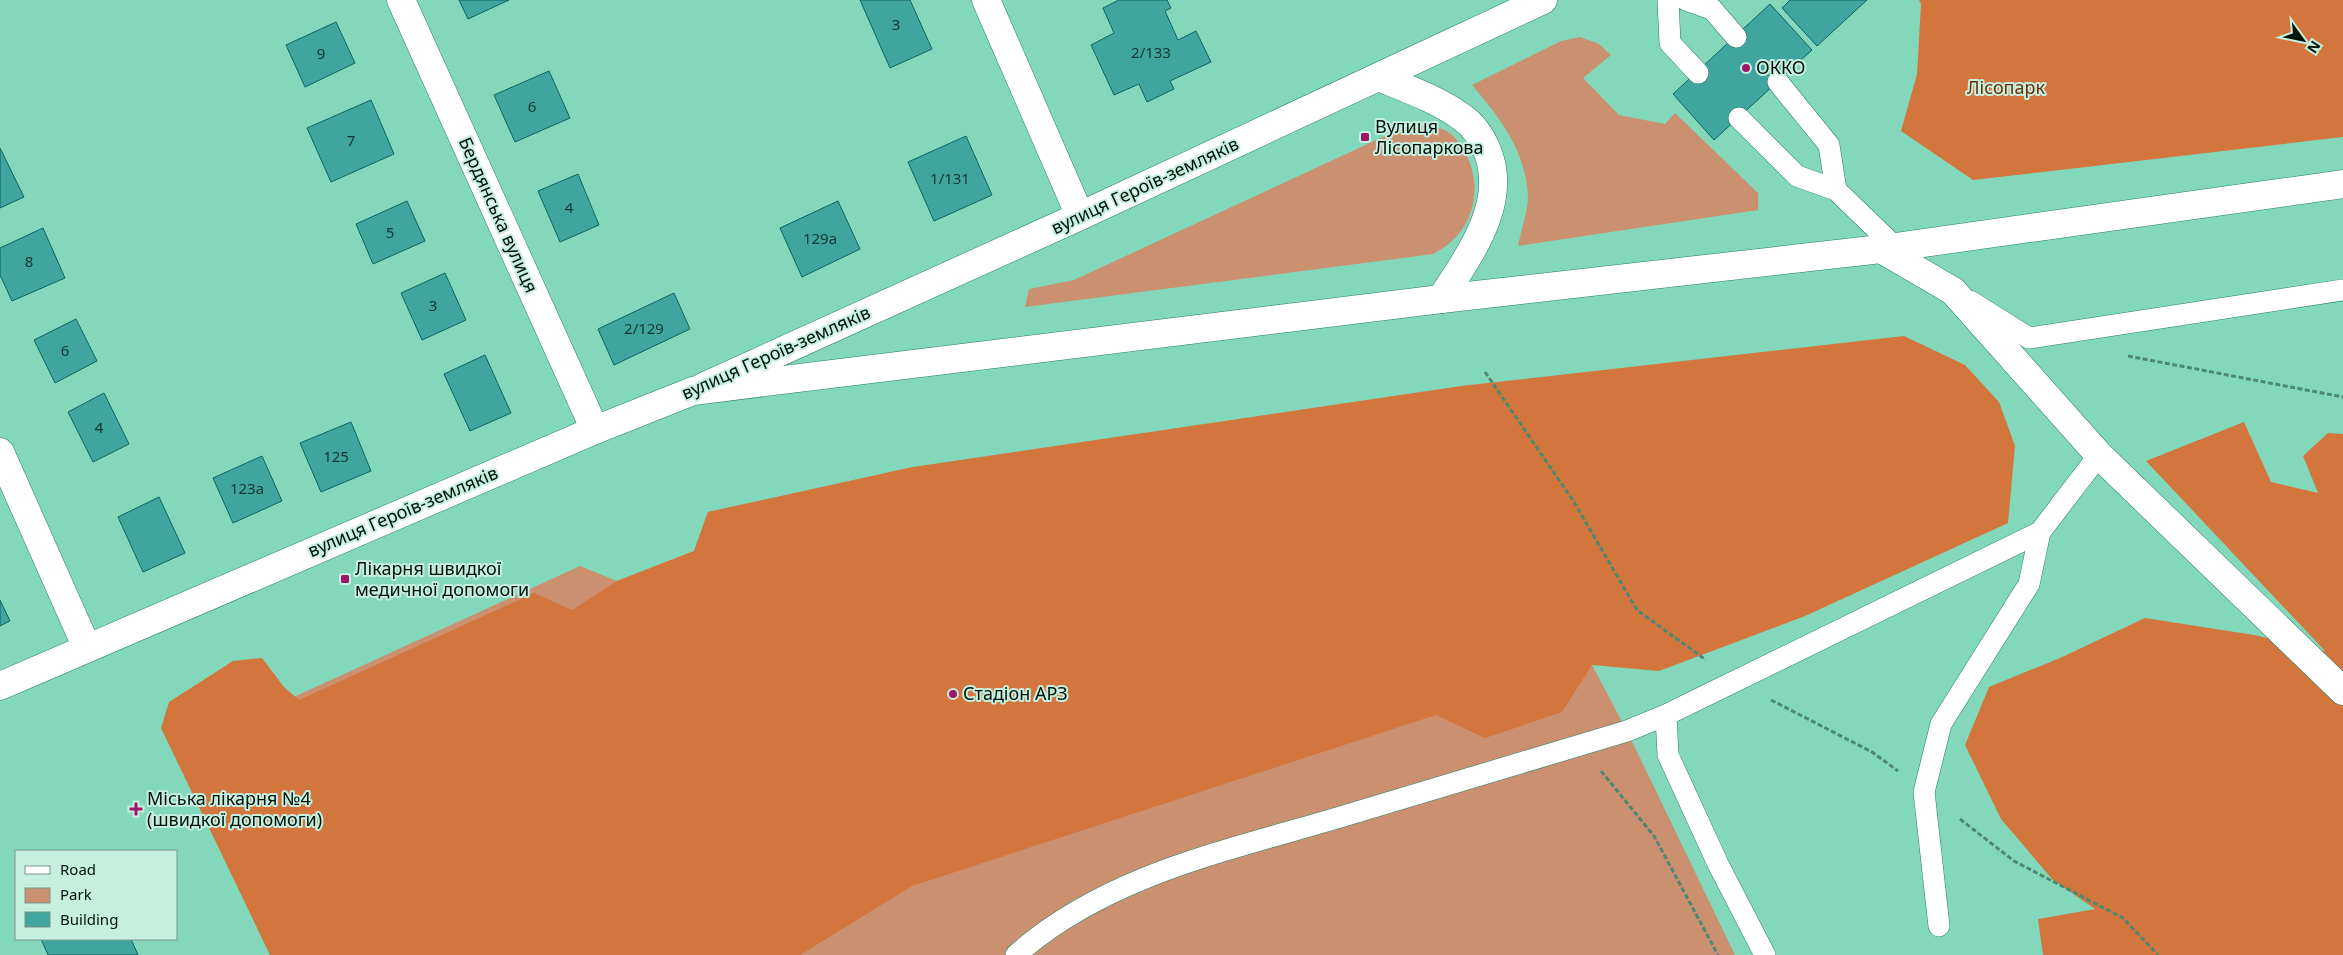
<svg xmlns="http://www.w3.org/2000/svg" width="2343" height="955" viewBox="0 0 2343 955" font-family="'Noto Sans',sans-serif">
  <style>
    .green { fill: #ca906f }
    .forest { fill: #d2763e }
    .building { fill: #40a59f; stroke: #0c635f }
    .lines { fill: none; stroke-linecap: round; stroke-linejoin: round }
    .service-casing { stroke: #268067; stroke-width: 22 }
    .minor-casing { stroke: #268067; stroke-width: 29 }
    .primary-casing { stroke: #268067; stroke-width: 29 }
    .path { stroke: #4e8873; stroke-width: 3; stroke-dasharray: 5 2.5; stroke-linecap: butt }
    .service { stroke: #fff; stroke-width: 21 }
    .minor { stroke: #fff; stroke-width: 28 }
    .primary { stroke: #fff; stroke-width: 28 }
    .poi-dot { fill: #9d1768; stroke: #c7efe0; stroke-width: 2 }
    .labels { text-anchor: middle; stroke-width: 4; stroke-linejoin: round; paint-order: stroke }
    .number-label { font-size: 15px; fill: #10372f }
    .poi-label { font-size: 18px; fill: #00120a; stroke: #c7efe0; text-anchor: start }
    .park-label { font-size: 18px; fill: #6b2f02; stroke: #c7efe0 }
    .street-label { font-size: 18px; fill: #00120a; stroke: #c7efe0 }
  </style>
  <rect width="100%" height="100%" fill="#83d8bb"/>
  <path class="green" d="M1580,37l19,7 12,11 -28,23 36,37 46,9 10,-11 83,80v17l-240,36c3,-16 10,-34 10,-50 -2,-45 -28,-78 -56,-111l89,-44z
    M1428,125c6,2 13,3 19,6 9,6 17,17 21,27 16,38 2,78 -35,96l-408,53 4,-18 45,-9 328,-152z
    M913,467l679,198 35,66 108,224h-1398l-102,-231 345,-158 37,15 77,-30 14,-39z"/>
  <path class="forest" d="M1919,0h424v137l-370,43 -72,-49 16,-57 4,-70z
    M1904,336l61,29 34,37 16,44 -7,77 -203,93 -146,55 -67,-6 -30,47 -77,26 -49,-23 -524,171 -112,69h-530l-109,-227 8,-26 64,-41 29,-3 22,29 15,13 235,-107 38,17 45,-29 77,-30 14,-39 205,-45 548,-81z
    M2244,422l27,60 47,11 -15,-37 25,-23 15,1v521h-300l-5,-36 57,-10 -43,-30 -51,-60 -36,-74 24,-58 71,-29 85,-40 109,17 71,16 -179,-190z"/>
  <path class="building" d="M459,0h50l-41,19z
    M860,0h50l22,49 -42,19z
    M1119,0h48l4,8 -6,3 13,29 18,-9 15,31 -41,19 4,8 -27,13 -8,-18 -25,11 -23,-50 23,-12 -11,-25z
    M1790,0h77l-50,46 -35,-38z
    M1770,4l42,46 -98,90 -41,-46z
    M336,22l19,41 -50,24 -19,-42z
    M549,71l21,47 -55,24 -21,-47z
    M371,100l23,54 -63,28 -24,-54z
    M966,136l26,59 -58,26 -26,-59z
    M0,148l24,49 -24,11z
    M578,174l21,51 -39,17 -22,-51z
    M407,201l18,40 -52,23 -17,-40z
    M838,201l22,48 -58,28 -22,-49z
    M43,228l22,50 -53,23 -12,-26v-27z
    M445,273l21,47 -44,20 -21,-47z
    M674,293l16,36 -76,36 -16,-36z
    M76,319l21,42 -42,22 -21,-43z
    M485,355l26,58 -41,18 -26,-57z
    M104,393l25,51 -36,18 -25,-50z
    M351,422l20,49 -50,21 -21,-49z
    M262,456l20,45 -49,22 -20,-45z
    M159,497l26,56 -42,19 -25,-55z
    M0,600l10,21 -10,5z
    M41,939h90l7,16h-90z"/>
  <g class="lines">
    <defs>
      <path id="service" d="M1668,0l2,43 28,30
        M1686,0l26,9 24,28
        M1778,82l51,63 7,45
        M1739,118l58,58 39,14 59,57
        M1970,301l59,37 314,-48
        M1939,926l-15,-134 17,-68 88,-140 11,-52
        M1016,955c88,-79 210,-104 321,-137 96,-29 193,-58 290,-87l39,-16
        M1765,955l-47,-91 -50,-109 -2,-40 374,-183 59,-77"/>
      <path id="minor" d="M401,0l194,430
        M986,0l94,216
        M1381,78c27,11 58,22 82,40 10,7 18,19 23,30 24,54 -17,107 -45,151
        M1881,249l72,42 146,164 244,236
        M703,387l377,-171 463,-216
        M0,452l87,196"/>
      <path id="primary" d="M0,686l595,-256 98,-39 748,-92 440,-50 462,-65"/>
    </defs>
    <use href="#service" class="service-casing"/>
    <use href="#minor" class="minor-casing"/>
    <use href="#primary" class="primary-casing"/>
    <path class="path" d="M2128,356l215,41
      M1485,372l89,130 63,108 69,50
      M1771,700l101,52 26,19
      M1601,771l53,65 64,119
      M1960,819l54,42 109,57 35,37"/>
    <use href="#service" class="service"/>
    <use href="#minor" class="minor"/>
    <use href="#primary" class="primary"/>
  </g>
  <g class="poi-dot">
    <circle cx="1746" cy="68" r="5"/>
    <rect x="1360" y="132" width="10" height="10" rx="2.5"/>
    <rect x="340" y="574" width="10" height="10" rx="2.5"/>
    <circle cx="953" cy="694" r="5"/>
    <path d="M133.5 801.5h5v5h5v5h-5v5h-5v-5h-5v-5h5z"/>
  </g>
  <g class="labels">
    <g class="number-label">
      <text x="896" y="30">3</text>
      <text x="1151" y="58">2/133</text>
      <text x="321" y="59">9</text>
      <text x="532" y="112">6</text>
      <text x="351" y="146">7</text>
      <text x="950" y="184">1/131</text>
      <text x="569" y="213">4</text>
      <text x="390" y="238">5</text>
      <text x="820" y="244">129а</text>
      <text x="29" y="267">8</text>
      <text x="433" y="311">3</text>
      <text x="644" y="334">2/129</text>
      <text x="65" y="356">6</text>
      <text x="99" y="433">4</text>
      <text x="336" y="462">125</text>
      <text x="247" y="494">123а</text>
    </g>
    <g class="poi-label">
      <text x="1756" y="74">ОККО</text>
      <text x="1375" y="133">Вулиця<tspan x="1375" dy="21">Лісопаркова</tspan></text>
      <text x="355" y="575">Лікарня швидкої<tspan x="355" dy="21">медичної допомоги</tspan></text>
      <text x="963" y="700">Стадіон АРЗ</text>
      <text x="147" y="805">Міська лікарня №4<tspan x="147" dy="21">(швидкої допомоги)</tspan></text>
    </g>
    <g class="park-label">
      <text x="2006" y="94">Лісопарк</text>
    </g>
    <g class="street-label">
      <text transform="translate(1145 186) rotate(-25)" y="6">вулиця Героїв-земляків</text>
      <text transform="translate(498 215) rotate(66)" y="6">Бердянська вулиця</text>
      <text transform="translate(776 353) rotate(-24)" y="6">вулиця Героїв-земляків</text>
      <text transform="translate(403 512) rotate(-23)" y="6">вулиця Героїв-земляків</text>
    </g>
  </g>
  <rect x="15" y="850" width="162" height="90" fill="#c7efe0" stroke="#77978a"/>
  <rect x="25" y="866" width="25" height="8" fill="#ffffff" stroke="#77978a"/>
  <text x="60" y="875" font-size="15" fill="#00120a">Road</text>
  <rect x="25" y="888" width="25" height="15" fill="#ca906f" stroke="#77978a"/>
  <text x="60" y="900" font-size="15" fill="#00120a">Park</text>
  <rect x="25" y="912" width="25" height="15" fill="#40a59f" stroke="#77978a"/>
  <text x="60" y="925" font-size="15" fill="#00120a">Building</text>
  <g transform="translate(2303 40) rotate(123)" stroke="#c7efe0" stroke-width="4" paint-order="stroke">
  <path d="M0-4L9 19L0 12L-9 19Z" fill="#00120a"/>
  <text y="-8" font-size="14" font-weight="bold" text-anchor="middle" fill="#00120a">N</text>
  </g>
</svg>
